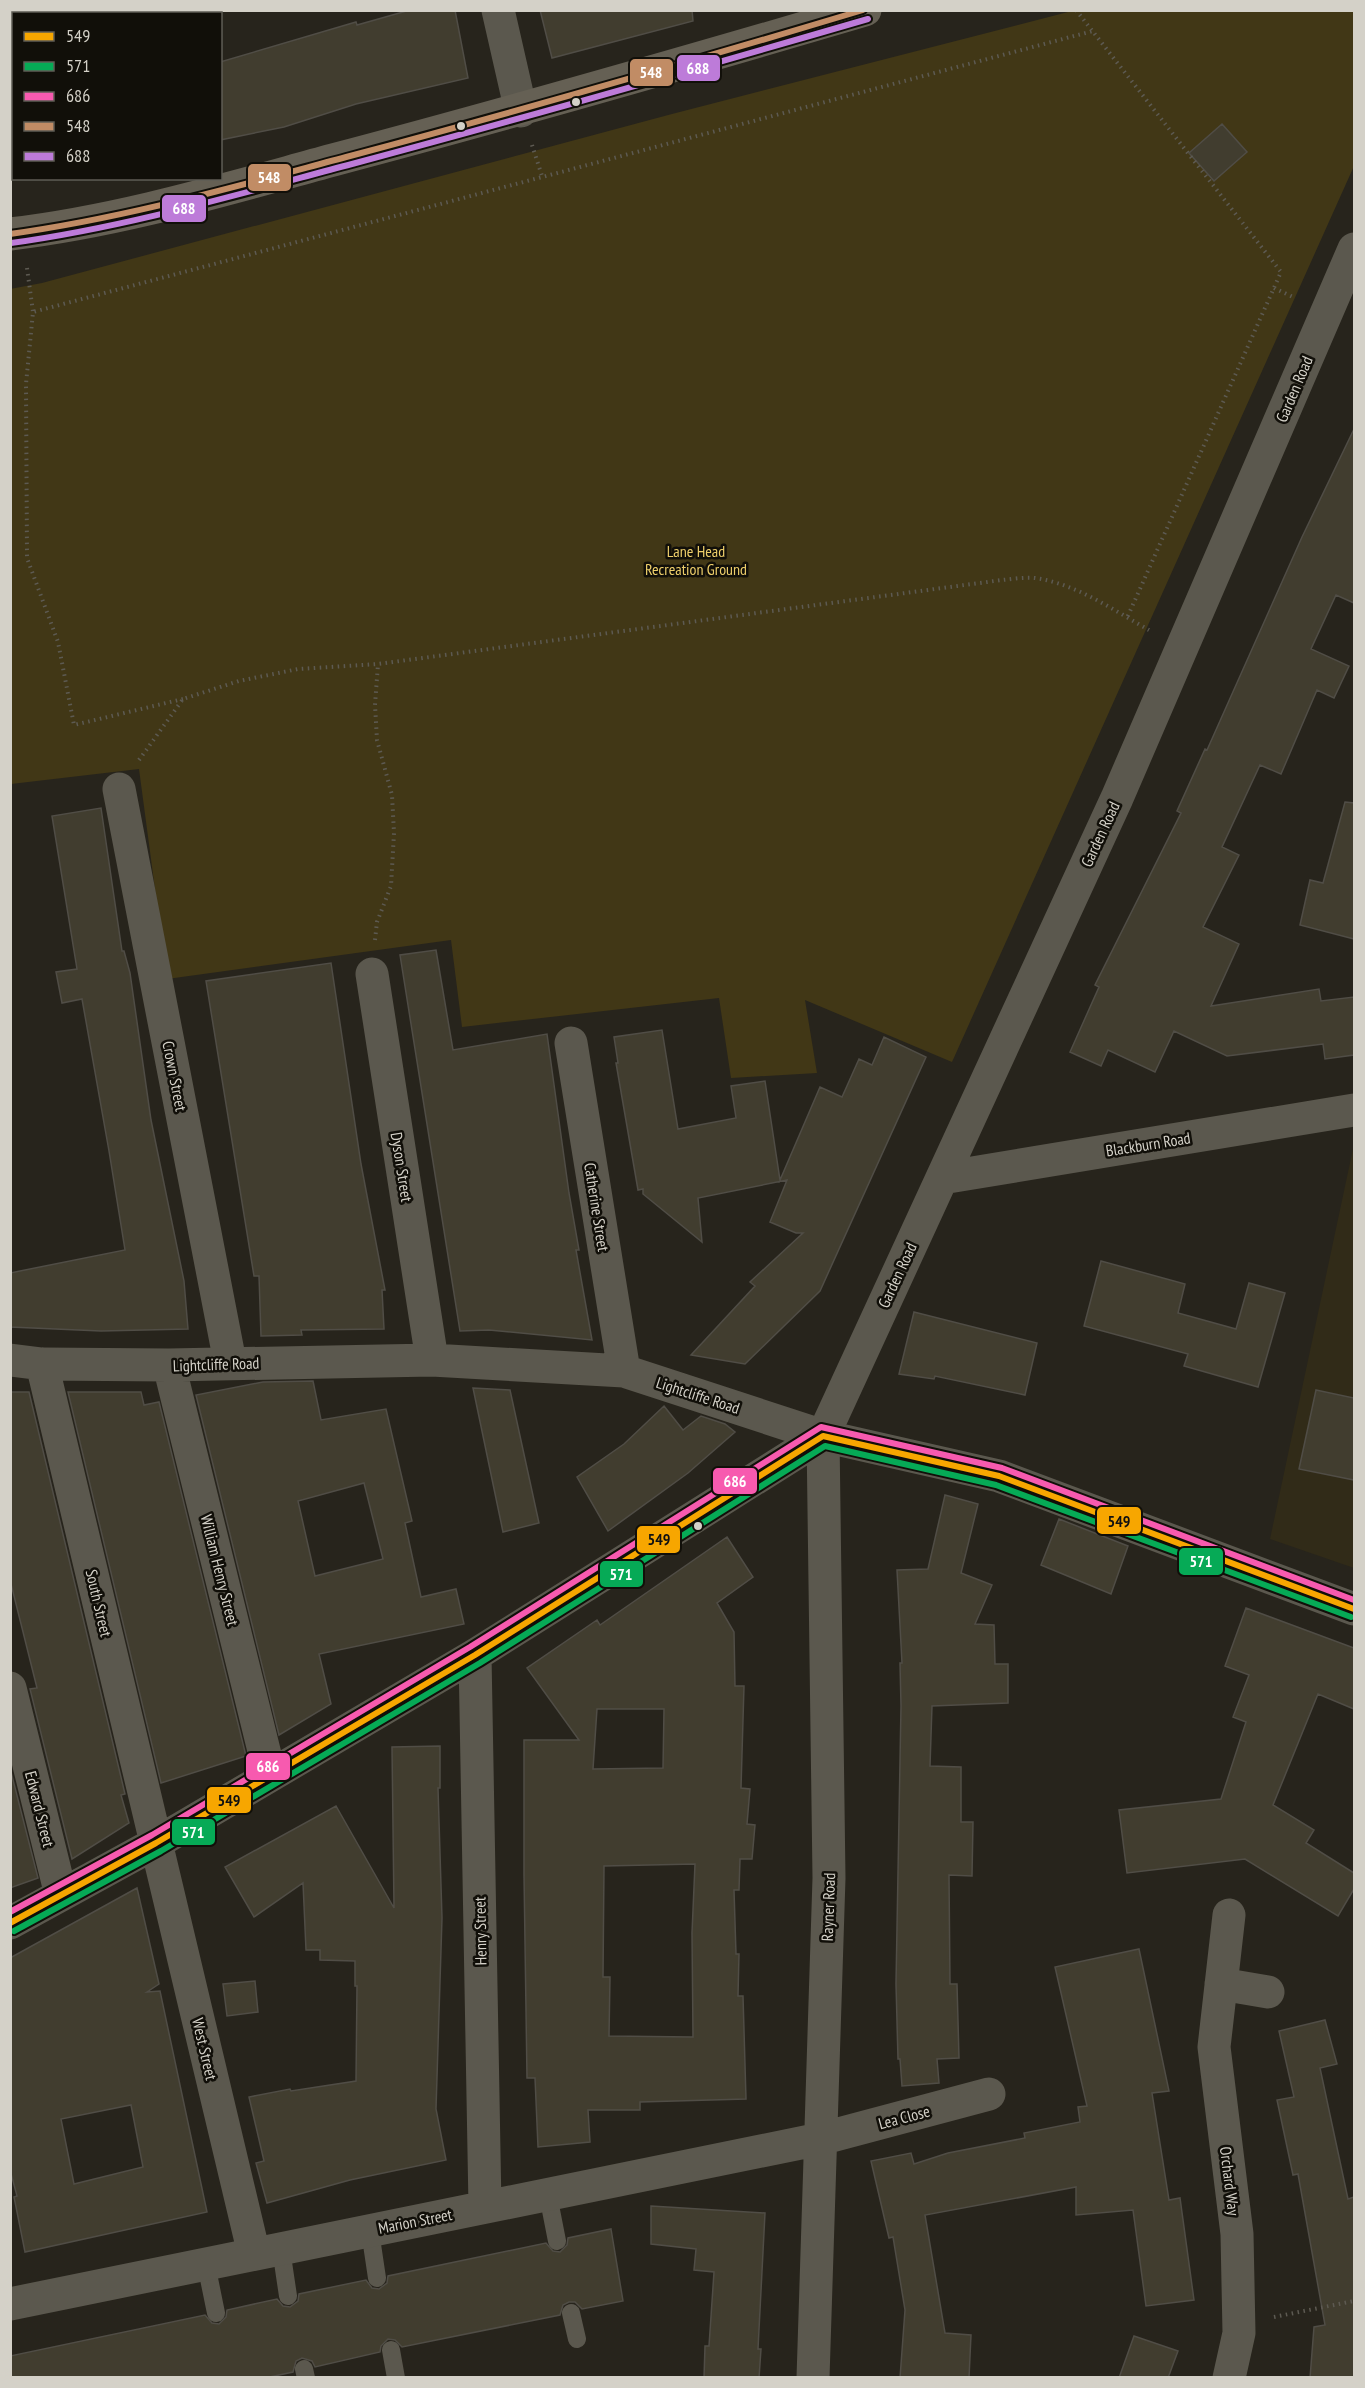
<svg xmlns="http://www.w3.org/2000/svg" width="1365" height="2388" viewBox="0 0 1365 2388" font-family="'PT Sans Narrow',sans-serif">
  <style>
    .built { fill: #312b18 }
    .green { fill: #413716 }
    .building { fill: #413d2f; stroke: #504d46; stroke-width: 1.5; fill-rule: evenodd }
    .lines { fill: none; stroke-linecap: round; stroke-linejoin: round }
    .path { stroke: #5d5a52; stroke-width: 4; stroke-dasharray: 1.5 4.5; stroke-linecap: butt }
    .lane { stroke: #5b584e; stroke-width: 18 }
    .street { stroke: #5b584e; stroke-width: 33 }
    .primary { stroke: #656054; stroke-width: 33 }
    .bus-1-casing { stroke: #110f09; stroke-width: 10 }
    .bus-2-casing { stroke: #110f09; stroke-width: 10 }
    .bus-3-casing { stroke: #110f09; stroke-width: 10 }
    .bus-4-casing { stroke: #110f09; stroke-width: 10 }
    .bus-5-casing { stroke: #110f09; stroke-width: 10 }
    .bus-1 { stroke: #f7a600; stroke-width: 6 }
    .bus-2 { stroke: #06aa56; stroke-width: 6 }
    .bus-3 { stroke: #f75aaf; stroke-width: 6 }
    .bus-4 { stroke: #c18c65; stroke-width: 6 }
    .bus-5 { stroke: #bd7bd9; stroke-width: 6 }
    .bus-dot { fill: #d4d1c8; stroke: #110f09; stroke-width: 2 }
    .labels { text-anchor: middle; stroke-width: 5; stroke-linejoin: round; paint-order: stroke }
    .street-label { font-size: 16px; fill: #d4d1c8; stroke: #110f09 }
    .park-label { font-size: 16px; fill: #eecf6b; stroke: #110f09 }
    .line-badge { stroke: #110f09; stroke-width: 2 }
    .badge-label { font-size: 16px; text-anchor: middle; font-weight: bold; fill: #fff }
    .pale-badge-label { font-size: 16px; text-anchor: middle; font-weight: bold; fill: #111 }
  </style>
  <rect width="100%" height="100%" fill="#27241c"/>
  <path class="built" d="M1354,1144v424l-84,-29z"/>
  <path class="green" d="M1072,11h282v155l-402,896 -147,-62 12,73 -86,5 -12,-80 -257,29 -11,-87 -284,39 -28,-210 -128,15 -1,-495 32,-6 630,-169z"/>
  <path class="building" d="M410,10h45l13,68 -112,26 -72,23 -64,13v-78l136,-40 1,3z
    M540,10h152l1,11 -141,37z
    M1222,124l25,28 -33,29 -25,-28z
    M1354,429v174l-18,-8 -25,54 38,17 -15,32 -17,-8 -36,84 -21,-9 -38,82 17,8 -36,72 36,17 -28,62 108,-17 2,12 33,-4v58l-29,4 -2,-15 -96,12 -53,-25 -19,41 -47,-22 -7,16 -31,-14 29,-65 -4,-2 86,-172 -4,-2 28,-62 2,1 95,-213z
    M1345,802l9,1v136l-54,-14 10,-45 13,3z
    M101,808l21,143h2l6,22 21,147 33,161 4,48 -87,2 -91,-4v-54l115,-23 -16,-99 -27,-152 -20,4 -6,-31 21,-3 -25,-153z
    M436,950l17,100 94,-16 22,159 10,57h-3l16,90 -103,-10 -29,1 -60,-376z
    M331,963l30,201 24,126h-3l2,39 -83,1 1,5 -41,1 -2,-60h-5l-48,-295z
    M662,1030l16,99 58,-11 -5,-32 34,-5 15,99 40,-93 22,10 17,-38 13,6 12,-28 42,20 -106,234 -75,73 -54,-9 64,-69 -5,-4 53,-49h-7l-26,-11 17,-42 -89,18 4,44 -59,-48v-5l-5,1 -22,-127h2l-4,-26z
    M1101,1261l84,23 -7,29 58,16 13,-46 36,10 -27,94 -74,-21 4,-12 -104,-28z
    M914,1312l123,31 -12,52 -90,-19 -1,3 -35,-5z
    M313,1381l8,39 65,-11 26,112 -7,2 16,74 35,-8 8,35 -145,30 12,50 -52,31 -83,-340 67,-13zM364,1483l19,76 -68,17 -17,-75z
    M473,1388l37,2 29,133 -36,9z
    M1316,1390l38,8v82l-55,-11z
    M10,1392h19l96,402 -4,1 8,28 -57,36 -42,-170 7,-1 -27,-108z
    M68,1392h73l3,13 15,-3 87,354 -85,27z
    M664,1406l19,24 18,-14 24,8 10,8 -47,41 -80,58 -31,-54 47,-33z
    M945,1495l33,9 -17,69 31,12 -17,39 19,1 1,39h13v39l-76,3 -2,60 31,1v55h12l-1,54 -23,-1 1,109h7l2,74 -22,1 2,24 -37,3 -2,-27h-2l-2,-75 5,-278 -1,-43h2l-5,-93 31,-1z
    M1059,1519l69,27 -17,48 -70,-29z
    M727,1537l26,40 -36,26 17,29 1,54h9l-3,102 9,1 -3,35 8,1 -3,34h-12l-1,31h-5l2,64h3l-1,42h5l3,103 -106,3v8h-52l2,32 -52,5 -3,-69h-8l-3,-203v-135h55l-52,-72 70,-48 3,5zM597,1709h67l-1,59 -70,1zM695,1864l-3,69 1,104 -84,-1 1,-59h-7l1,-111z
    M1246,1608l108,40v61l-36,-15 -45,111 41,25 -8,13 48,30v16l-16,27 -93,-57 -118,14 -8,-63 102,-11 25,-77 -13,-5 16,-42 -24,-9z
    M440,1746v42h-2l4,130 -6,191 10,51 -96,20 -83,23 -11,-40 8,-2 -15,-64 41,-8 1,2 65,-10 1,-95h-2v-25l-35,-1v-10h-14l-3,-67 -49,34 -29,-50 111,-61 58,102 -2,-161z
    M10,1768l28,110 -28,10z
    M137,1888l22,96 -12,8 13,-1 47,221 -182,40 -11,-55 3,-1 -7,-26v-212zM131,2105l12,62 -69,17 -13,-65z
    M1139,1949l30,142 -17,2 17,107 11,-2 14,102 -48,6 -13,-96 -57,5v-28l-151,28 20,118 26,2 -2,43h-69l5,-68 -12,-73 -4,1 -18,-77 40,-8 3,11 34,-11 77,-15 -1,-5 56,-11 -2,-15 9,-1 -32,-139z
    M255,1981l3,31 -31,4 -4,-32z
    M1325,2020l12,44 -17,4 28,131 6,-2v181h-44l4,-51 11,-2 -27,-151 -5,1 -16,-75 17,-3 -15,-66z
    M651,2206l114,7 -7,136h3l-2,29h-55l1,-32h4l5,-74 -20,-2 2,-21 -45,-5z
    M611,2229l12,72 -41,8 -7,-7h-6l-6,3 -3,10 -158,32 -7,-7 -7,-1 -7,7 -1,6 -65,15 -3,-6 -10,-3 -6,3 -3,11 -28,6h-255v-22l195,-41 7,8 7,1 7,-7 1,-7 50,-11 6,7 7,1 8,-6 1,-7 67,-14 6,8 7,1 8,-6 1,-7 158,-33 7,8 7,1 7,-7 1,-7z
    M1134,2336l44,15 -10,27h-49z"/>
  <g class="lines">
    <path class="path" d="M1076,10l205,262 -154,346
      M532,145l10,31
      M27,268l6,44
      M1274,288l21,10
      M183,699l-109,26 -16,-83 -31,-84 -1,-174 7,-72 1060,-281
      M139,760l44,-61 56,-18 59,-12 80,-5 624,-84c10,-1 22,-3 33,-2 42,6 78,32 114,52
      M375,940l2,-18 14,-36 3,-53 -2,-38 -15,-55 -2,-35 3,-41
      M1274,2317l80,-16"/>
    <path class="lane" d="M548,2195l9,46
      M370,2231l7,47
      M281,2249l7,47
      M206,2264l10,49
      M571,2313l6,26
      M391,2350l5,28
      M304,2369l2,9"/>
    <path class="street" d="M498,10l23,101
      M119,789l111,573
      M372,974l60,386
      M571,1043l53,328
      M942,1178l412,-68
      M10,1360l32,4 127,1 263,-5 192,11 199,65 176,40 355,133
      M42,1364l212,890
      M169,1365l101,410
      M475,1655l10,552
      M10,1688l51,207
      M10,1923l146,-80 319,-188 348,-219 294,-638 237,-549
      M1221,1984l47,8
      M10,2304l810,-165 169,-45
      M813,2378l16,-500 -6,-442
      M1229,2378l10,-45 -2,-99 -23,-187 15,-132"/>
    <path class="primary" d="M10,234c110,-13 216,-45 323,-74 178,-47 355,-98 532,-150"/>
    <defs>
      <path id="bus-1" d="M10,1923l146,-80 319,-188 348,-219 176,40 355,133"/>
      <path id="bus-2" d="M14,1931l147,-80 319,-188 345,-217 171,39 355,132"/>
      <path id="bus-3" d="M10,1912l142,-77 318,-188 351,-220 181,41 352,132"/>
      <path id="bus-4" d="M10,234c116,-16 227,-48 340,-78 172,-46 343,-95 513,-146"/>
      <path id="bus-5" d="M11,243c116,-16 228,-49 341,-79 172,-46 344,-95 516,-145"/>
    </defs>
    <use href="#bus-1" class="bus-1-casing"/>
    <use href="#bus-2" class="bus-2-casing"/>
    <use href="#bus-3" class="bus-3-casing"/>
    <use href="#bus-4" class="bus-4-casing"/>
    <use href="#bus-5" class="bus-5-casing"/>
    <use href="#bus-1" class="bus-1"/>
    <use href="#bus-2" class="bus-2"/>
    <use href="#bus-3" class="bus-3"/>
    <use href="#bus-4" class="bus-4"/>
    <use href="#bus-5" class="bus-5"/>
  </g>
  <g class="bus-dot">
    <circle cx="576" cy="102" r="5"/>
    <circle cx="461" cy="126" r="5"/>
    <circle cx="698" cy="1526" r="5"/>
  </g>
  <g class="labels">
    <g class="street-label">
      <text transform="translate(1294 389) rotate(-67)" y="6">Garden Road</text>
      <text transform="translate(1100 834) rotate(-65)" y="6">Garden Road</text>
      <text transform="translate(175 1076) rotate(79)" y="6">Crown Street</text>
      <text transform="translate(1148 1144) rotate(-9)" y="6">Blackburn Road</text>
      <text transform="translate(402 1167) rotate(81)" y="6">Dyson Street</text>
      <text transform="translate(597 1207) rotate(81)" y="6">Catherine Street</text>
      <text transform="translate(897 1275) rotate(-65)" y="6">Garden Road</text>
      <text transform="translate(216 1364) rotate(-2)" y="6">Lightcliffe Road</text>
      <text transform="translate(698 1395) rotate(18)" y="6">Lightcliffe Road</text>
      <text transform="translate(220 1570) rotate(76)" y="6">William Henry Street</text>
      <text transform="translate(99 1603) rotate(77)" y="6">South Street</text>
      <text transform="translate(40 1809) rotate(76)" y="6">Edward Street</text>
      <text transform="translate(828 1907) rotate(-88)" y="6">Rayner Road</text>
      <text transform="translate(480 1931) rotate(-91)" y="6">Henry Street</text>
      <text transform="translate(205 2049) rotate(77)" y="6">West Street</text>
      <text transform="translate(904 2117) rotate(-15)" y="6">Lea Close</text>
      <text transform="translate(1230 2181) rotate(83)" y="6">Orchard Way</text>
      <text transform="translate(415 2221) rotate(-11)" y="6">Marion Street</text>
    </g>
    <g class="park-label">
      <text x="696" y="557">Lane Head<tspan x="696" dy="18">Recreation Ground</tspan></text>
    </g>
  </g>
  <g class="line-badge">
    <rect x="676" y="54" width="45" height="28" rx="6" fill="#bd7bd9"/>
    <rect x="629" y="58" width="45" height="29" rx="6" fill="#c18c65"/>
    <rect x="247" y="163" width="45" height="29" rx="6" fill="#c18c65"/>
    <rect x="161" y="194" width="46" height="29" rx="6" fill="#bd7bd9"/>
    <rect x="712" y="1467" width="46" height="28" rx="6" fill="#f75aaf"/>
    <rect x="1096" y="1506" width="46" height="29" rx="6" fill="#f7a600"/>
    <rect x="636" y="1525" width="45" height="29" rx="6" fill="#f7a600"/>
    <rect x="1178" y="1547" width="46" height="29" rx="6" fill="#06aa56"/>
    <rect x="599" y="1560" width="45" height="28" rx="6" fill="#06aa56"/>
    <rect x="245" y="1752" width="46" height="29" rx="6" fill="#f75aaf"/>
    <rect x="206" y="1786" width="46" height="28" rx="6" fill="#f7a600"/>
    <rect x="171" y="1818" width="45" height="28" rx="6" fill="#06aa56"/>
  </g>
  <g class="badge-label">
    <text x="698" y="74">688</text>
    <text x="651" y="78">548</text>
    <text x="269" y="183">548</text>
    <text x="184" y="214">688</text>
    <text x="735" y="1487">686</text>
    <text x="1201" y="1567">571</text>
    <text x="621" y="1580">571</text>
    <text x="268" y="1772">686</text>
    <text x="193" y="1838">571</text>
  </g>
  <g class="pale-badge-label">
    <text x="1119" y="1527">549</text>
    <text x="659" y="1545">549</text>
    <text x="229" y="1806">549</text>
  </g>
  <rect width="1365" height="2388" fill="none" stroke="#d4d1c8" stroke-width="24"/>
  <rect x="12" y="12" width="210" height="168" fill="#110f09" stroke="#5f5d55" stroke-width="1.5"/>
  <rect x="24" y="32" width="30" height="9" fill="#f7a600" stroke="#5f5d55" stroke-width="1.5"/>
  <text x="66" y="42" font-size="18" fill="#d4d1c8">549</text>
  <rect x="24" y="62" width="30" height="9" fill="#06aa56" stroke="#5f5d55" stroke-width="1.5"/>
  <text x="66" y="72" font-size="18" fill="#d4d1c8">571</text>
  <rect x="24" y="92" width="30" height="9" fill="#f75aaf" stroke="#5f5d55" stroke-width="1.5"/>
  <text x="66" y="102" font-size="18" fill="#d4d1c8">686</text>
  <rect x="24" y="122" width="30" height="9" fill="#c18c65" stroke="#5f5d55" stroke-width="1.5"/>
  <text x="66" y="132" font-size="18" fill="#d4d1c8">548</text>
  <rect x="24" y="152" width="30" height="9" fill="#bd7bd9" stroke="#5f5d55" stroke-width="1.5"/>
  <text x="66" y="162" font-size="18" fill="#d4d1c8">688</text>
</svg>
